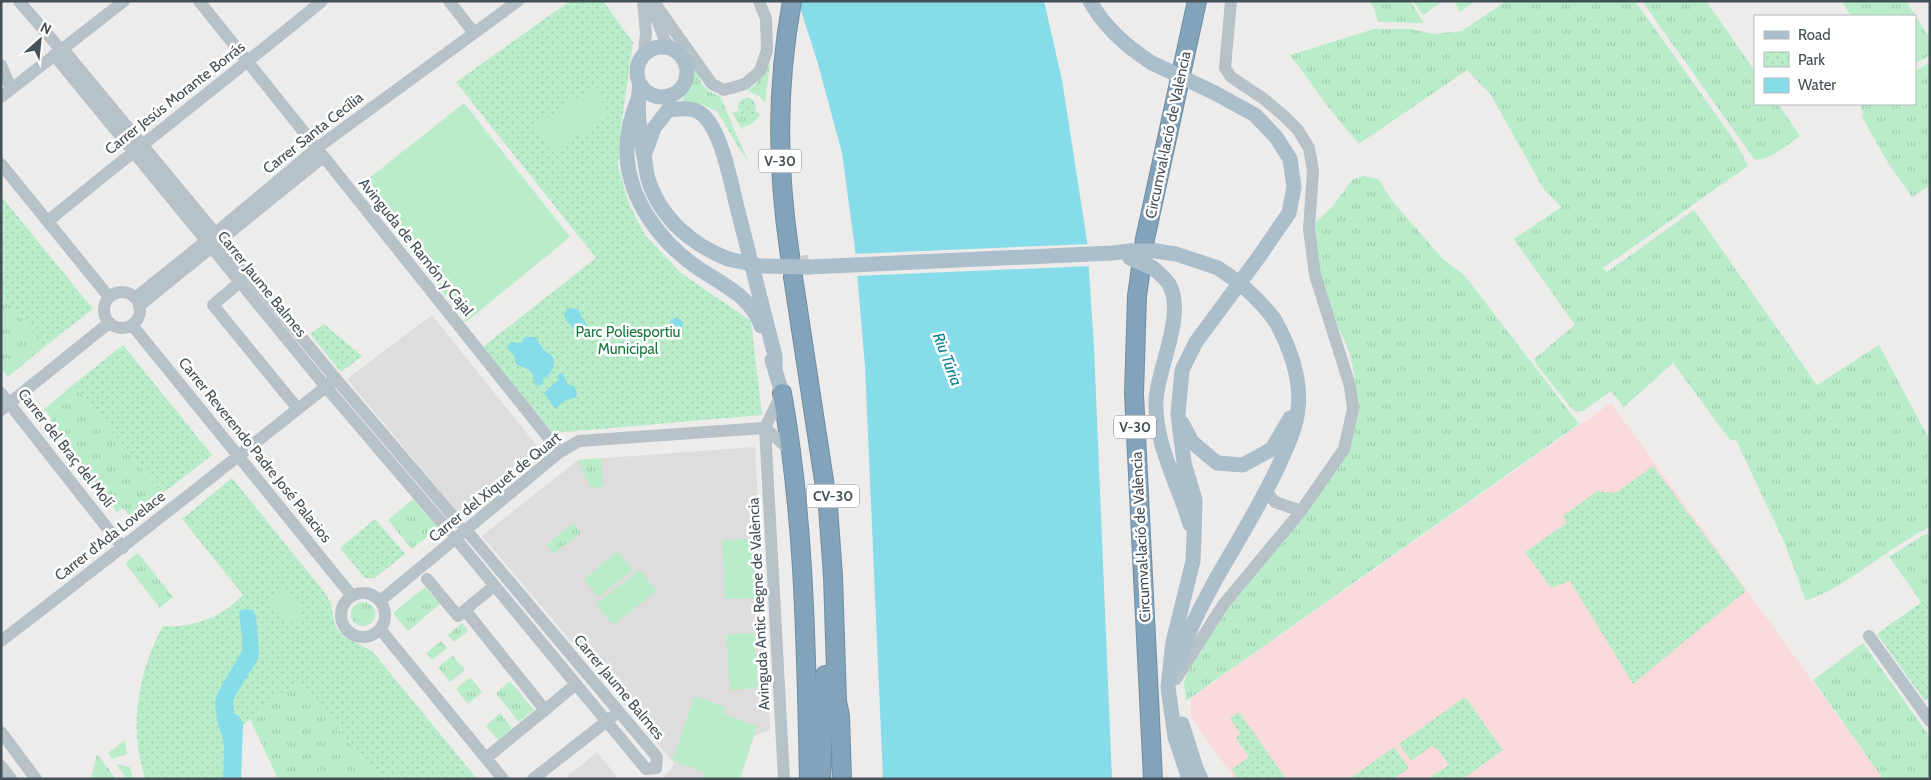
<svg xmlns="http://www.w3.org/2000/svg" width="1931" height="780" viewBox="0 0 1931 780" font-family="Cabin,sans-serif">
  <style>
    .education { fill: #dfdcdd }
    .medical { fill: #fadada }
    .grass { fill: url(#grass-tufts) }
    .park { fill: url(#park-dots) }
    .pitch { fill: #b9edc9 }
    .water { fill: #86dde9 }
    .pier { fill: #eeebeb }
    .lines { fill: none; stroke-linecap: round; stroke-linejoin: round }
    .highway-tunnel { stroke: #ccccce; stroke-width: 18; stroke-dasharray: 18 9; stroke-linecap: butt }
    .highway-casing { stroke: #6f8ea6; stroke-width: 20 }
    .minor { stroke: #b7c1c8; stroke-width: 12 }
    .major { stroke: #abbecb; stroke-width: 15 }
    .highway { stroke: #83a3ba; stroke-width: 18 }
    .major-bridge { stroke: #abbecb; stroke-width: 15 }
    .labels { text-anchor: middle; stroke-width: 5; stroke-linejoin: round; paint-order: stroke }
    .shield { fill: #fff; stroke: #7c848a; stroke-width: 1 }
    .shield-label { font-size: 14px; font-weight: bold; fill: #445058 }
    .street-label { font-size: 15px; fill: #445058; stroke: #fff }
    .park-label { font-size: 15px; fill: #18773f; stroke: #fff }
    .water-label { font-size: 16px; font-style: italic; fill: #0e8293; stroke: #fff }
  </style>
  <defs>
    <pattern id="grass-tufts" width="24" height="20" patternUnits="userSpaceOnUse" patternTransform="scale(1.25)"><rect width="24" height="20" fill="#b9edc9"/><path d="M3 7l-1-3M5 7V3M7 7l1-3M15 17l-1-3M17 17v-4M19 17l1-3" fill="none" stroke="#a0cdaf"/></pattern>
    <pattern id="park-dots" width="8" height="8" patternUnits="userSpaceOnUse" patternTransform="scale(1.25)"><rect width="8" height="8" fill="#b9edc9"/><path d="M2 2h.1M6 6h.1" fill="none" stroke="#a0cdaf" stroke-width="1.8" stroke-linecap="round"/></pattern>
  </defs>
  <rect width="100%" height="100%" fill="#eeebeb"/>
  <path class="education" d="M432,315l110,137 -83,62 -112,-135z
    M755,447l15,283 -16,6 -14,43h-80l10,-8 4,-8 -192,-227 96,-76z
    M597,752l22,27h-55z"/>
  <path class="medical" d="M1611,403l272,376h-648l-44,-61v-20z"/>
  <path class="grass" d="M1369,1h41l14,22 -46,-1 -4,-14z
    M1506,1h129l101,142 12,23 -145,102 4,4 87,-62 123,175 62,-40 51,96v86c-43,21 -79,57 -124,74l-21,-57 -49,-104h-6l-57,-77 -49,44 -13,-16 -28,20 -6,1 -6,-4 -34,-43 -3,-6 41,-34 -61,-86 47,-32 -18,-19 -52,-93 -24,-25 -108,74 -27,-32 -42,-57 84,-26h36l24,5 28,-3z
    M1642,1h64l49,70v33h23l22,32c-10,7 -35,28 -46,23z
    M1842,1h64l24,38v16l-15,9v-48h-64z
    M1930,62v123l-18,12 -25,-36 -25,-44 1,-4 -3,-7 2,-2h53v-33z
    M770,64l-5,39 -6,-7 -11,-5 7,-6z
    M693,66l6,6c-1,12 11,21 21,24l28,65 -11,-16 -20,-34 -15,-6 -20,-4 9,-19z
    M738,111l2,2h13l2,-2 6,3 -9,10 -11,4 -9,-16z
    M1363,176l15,3 16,24 48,55 23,18 114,148 -393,277 -2,-19 3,-9 42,-66 79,-96 49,-99c1,-22 -3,-47 -11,-68 -4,-9 -9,-19 -13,-28 -11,-29 -17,-60 -18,-91l1,-3 15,-14 21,-28z
    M1,293l43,54 -36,30 -7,-9z
    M74,384l88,110 -31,24 -8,-10 -6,4 -70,-88 5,-5 -8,-10z
    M601,458l2,29 -12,1 -13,-28z
    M413,499l25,29 -26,21 -24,-29z
    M573,523l8,10 -28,21 -7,-9z
    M1930,533v63l-9,6 -32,-45 33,-21z
    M138,553l35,44 -13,11 -35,-45z
    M425,587l15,17 -32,27 -15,-18z
    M351 614a12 12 0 1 1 24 0a12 12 0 1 1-24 0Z
    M462,623l6,8 -14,11 -6,-7z
    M441,641l6,7 -15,12 -6,-7z
    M1863,643l67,94v42h-47l-70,-99z
    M453,656l12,14 -15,12 -12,-15z
    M470,677l12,15 -14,12 -12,-15z
    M299,680l80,99h-101l-28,-60z
    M510,681l24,29 -15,12 -23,-29z
    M500,713l12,15 -14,12 -12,-14z
    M125,740l2,14 -15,5 -4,-6z
    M97,754l19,25h-25z
    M116,764l14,3 3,12h-6z"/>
  <path class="park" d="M570,1h33l30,41 -12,84 -3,41 11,37 16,31 36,38 70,48 11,94 -209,18 -70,-86 113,-89 -140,-176z
    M738 107a9 9 0 1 1 18 0a9 9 0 1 1-18 0Z
    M1,196l92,113 -49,38 -43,-54z
    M324,324l38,32 -21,16 -31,-38z
    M123,345l89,110 -50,39 -88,-110z
    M1653,466l93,125 -113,93 -63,-103 -19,7 -26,-36 42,-29 -4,-7 34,-25 19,2z
    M232,478l93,115 6,10 3,18 3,8 8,8 27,14 105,128h-98l-80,-99 -56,45 -22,7 3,11 -1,36h-78c-16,-52 -8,-106 18,-153 18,2 42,-4 58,-13 8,-5 15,-12 22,-18l-61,-76z
    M375,519l30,35 -30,24h-10l-25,-30z
    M1930,596v101l-5,4 -48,-67z
    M1465,697l38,53 -40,29h-36l22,-14 -12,-17 -2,1 -3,-3 -21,15 -12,-17z
    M1239,712l47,67h-48l-6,-10 17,-12 -13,-19 4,-4 -10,-16z
    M1394,747l15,21 -16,11h-44z"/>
  <path class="pitch" d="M1413,1h30l-20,14z
    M1454,1h21l-15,11z
    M593,88l18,27 -60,38 -17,-27z
    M464,103l106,134 -104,85 -107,-136z
    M754,539l3,59 -32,1 -3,-59z
    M618,551l15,19 -35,27 -14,-18z
    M640,570l17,21 -44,34 -17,-21z
    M280,589l6,2 16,20 -3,7 -6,5 -4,-1 -18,-21 3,-7z
    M754,633l4,55 -28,2 -4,-55z
    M695,696l30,11 -2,7 34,12 -17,53h-37l2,-8 -1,1 -32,-12z"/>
  <path class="water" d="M798,1h246l18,79 25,161 7,106 18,432h-229l-18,-413 -10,-117 -13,-96 -24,-89z
    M572,308l7,2c2,8 8,12 10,19l-3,5h-8l-12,-14 -2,-6 3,-5z
    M669 325a7 7 0 1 1 14 0a7 7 0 1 1-14 0Z
    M525,337h10c3,4 6,9 9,13 2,2 5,3 7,5 7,9 0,19 -8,24l-1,6 -6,1c-4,-5 -2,-8 -4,-13 -3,-5 -12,-6 -16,-9l-2,-9 -7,-7 3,-6 11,1z
    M560,373l3,1 5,10 6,2 3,6 -1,5 -11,4 -10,8 -11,-16 14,-13v-4z
    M243,609l10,1 3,6 3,37 -2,8 -22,35 -2,6 1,11 6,4 3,8 -2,54h-18l1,-36 -7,-23 -2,-17 2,-9 25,-43v-14l-3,-25z"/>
  <path class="pier" d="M1090,244l1,22 -236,10 -2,-22z"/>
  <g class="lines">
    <path class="highway-tunnel" d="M799,256l3,21"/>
    <defs>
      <path id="highway" d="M790,256c-13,-88 -14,-167 2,-255
        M793,277l35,230 5,69 4,125 3,15 2,63
        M782,393c23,128 24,257 27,386
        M821,779l4,-104
        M1153,779l-19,-385 3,-98 8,-57 52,-238"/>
    </defs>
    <use href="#highway" class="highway-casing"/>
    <path class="minor" d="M19,1l42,49
      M199,1l361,451
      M449,1l25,32
      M643,1l3,32 -2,21
      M651,1l5,4 56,79 12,6 21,-6 15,-13 7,-21 -1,-31 -7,-18
      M653,9l12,32 7,8
      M63,49l273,330 122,143
      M54,55l272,332 122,143
      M1,65l10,24
      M1,97l123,-96
      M1,164l108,133
      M48,221c90,-74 183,-145 274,-220
      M240,282l-27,23 85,104
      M104 310a18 18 0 1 1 36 0a18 18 0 1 1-36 0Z
      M135,298l71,-57 111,-93 201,-147
      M139,306l184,-149
      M132,325l220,271
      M1,393l122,155
      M1,410l108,-87
      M765,428l19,351
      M765,428l17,-35
      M765,428l27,24
      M1266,491l9,11 26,9
      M456,539l190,230 10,-1 1,-11 -191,-227
      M427,579l31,37 7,-6 80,100 -59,48
      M341 615a22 22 0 1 1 44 0a22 22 0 1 1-44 0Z
      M380,601l180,-149 19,-11 186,-13
      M465,610l29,-24
      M380,629l123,150
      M1869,636l61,85
      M1,641c111,-85 221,-172 331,-259
      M1176,679l47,-74 78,-94 43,-62 9,-40 -3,-23 -35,-111 -6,-46 4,-58 -4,-23 -11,-18 -14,-14 -20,-17 -33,-22 -6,-9 6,-67
      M545,710l31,-26
      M1,732l35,47
      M1,766l10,13
      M533,779l79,-62"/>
    <path class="major" d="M1090,1c14,26 37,46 62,62
      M637 72a25 25 0 1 1 50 0a25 25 0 1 1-50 0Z
      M640,84c-4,25 -1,48 4,72 2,9 2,18 5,26 13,38 44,63 79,77
      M638,99c-7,17 -12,37 -11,56 2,45 34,88 71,113 25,17 53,28 63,58
      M644,156l10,-28 14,-18c13,-1 26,-4 36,6 19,18 28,73 35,99 12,47 24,94 36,141v14
      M1156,251l20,3 42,14
      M809,267l303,-14 19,-2
      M1153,268c6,5 12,10 16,16 17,30 -11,83 -13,116 -2,42 22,84 34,124
      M772,360l10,33
      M1182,423l10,19 25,21 26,2 29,-16 18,-31
      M1179,664c7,-31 23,-59 38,-87 21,-36 43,-72 61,-110 8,-18 18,-38 20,-58 4,-29 -9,-65 -24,-90
      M1182,724l14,44 5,11
      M1189,779l-14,-42 -7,-50 5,-45 20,-81 1,-23 1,-38 -11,-37 -6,-49 4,-44 14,-28 65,-88 28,-41 5,-26 -4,-28 -14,-22 -21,-22 -40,-22"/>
    <use href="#highway" class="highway"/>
    <path class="major-bridge" d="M1152,63l63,30
      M1131,251h25
      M1130,258l23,10
      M728,259l33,7 48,1
      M1218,268c22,14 40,30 56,51"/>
  </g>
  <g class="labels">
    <g class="shield">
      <rect x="759" y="149.5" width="42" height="23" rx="4"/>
      <rect x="1114" y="415.5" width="42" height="23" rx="4"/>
      <rect x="807" y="484.5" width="52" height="23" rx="4"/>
    </g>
    <g class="shield-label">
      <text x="780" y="166">V-30</text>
      <text x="1135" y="432">V-30</text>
      <text x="833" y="501">CV-30</text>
    </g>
    <g class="street-label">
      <text transform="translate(175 98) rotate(-38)" y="5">Carrer Jesús Morante Borrás</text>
      <text transform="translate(313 133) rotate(-38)" y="5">Carrer Santa Cecília</text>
      <text transform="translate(1168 135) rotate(-78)" y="5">Circumval·lació de València</text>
      <text transform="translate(416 247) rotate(51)" y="5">Avinguda de Ramón y Cajal</text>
      <text transform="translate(262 284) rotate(51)" y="5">Carrer Jaume Balmes</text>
      <text transform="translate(66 448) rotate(52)" y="5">Carrer del Braç del Molí</text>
      <text transform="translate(255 450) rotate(51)" y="5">Carrer Reverendo Padre José Palacios</text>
      <text transform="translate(495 487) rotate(-39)" y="5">Carrer del Xiquet de Quart</text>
      <text transform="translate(110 536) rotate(-38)" y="5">Carrer d'Ada Lovelace</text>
      <text transform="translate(1141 537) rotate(-93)" y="5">Circumval·lació de València</text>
      <text transform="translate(759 604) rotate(-93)" y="5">Avinguda Antic Regne de València</text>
      <text transform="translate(619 687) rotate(50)" y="5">Carrer Jaume Balmes</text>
    </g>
    <g class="park-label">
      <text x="628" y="337">Parc Poliesportiu<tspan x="628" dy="17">Municipal</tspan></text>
    </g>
    <g class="water-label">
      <text transform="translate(948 359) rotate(69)" y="6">Riu Túria</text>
    </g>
  </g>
  <rect width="1931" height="780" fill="none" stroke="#445058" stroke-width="5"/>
  <rect x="1754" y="15" width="162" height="90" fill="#ffffff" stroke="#b4b9bc"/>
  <rect x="1764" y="31" width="25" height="8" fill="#abbecb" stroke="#b4b9bc"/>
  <text x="1798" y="40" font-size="15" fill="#445058">Road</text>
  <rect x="1764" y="52" width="25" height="15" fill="url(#park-dots)" stroke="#b4b9bc"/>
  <text x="1798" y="65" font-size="15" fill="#445058">Park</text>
  <rect x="1764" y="78" width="25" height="15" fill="#86dde9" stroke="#b4b9bc"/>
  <text x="1798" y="90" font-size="15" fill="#445058">Water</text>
  <g transform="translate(40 40) rotate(27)" stroke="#ffffff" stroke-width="4" paint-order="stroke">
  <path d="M0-4L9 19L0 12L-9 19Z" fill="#445058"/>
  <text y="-8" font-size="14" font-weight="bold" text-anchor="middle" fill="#445058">N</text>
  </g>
</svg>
